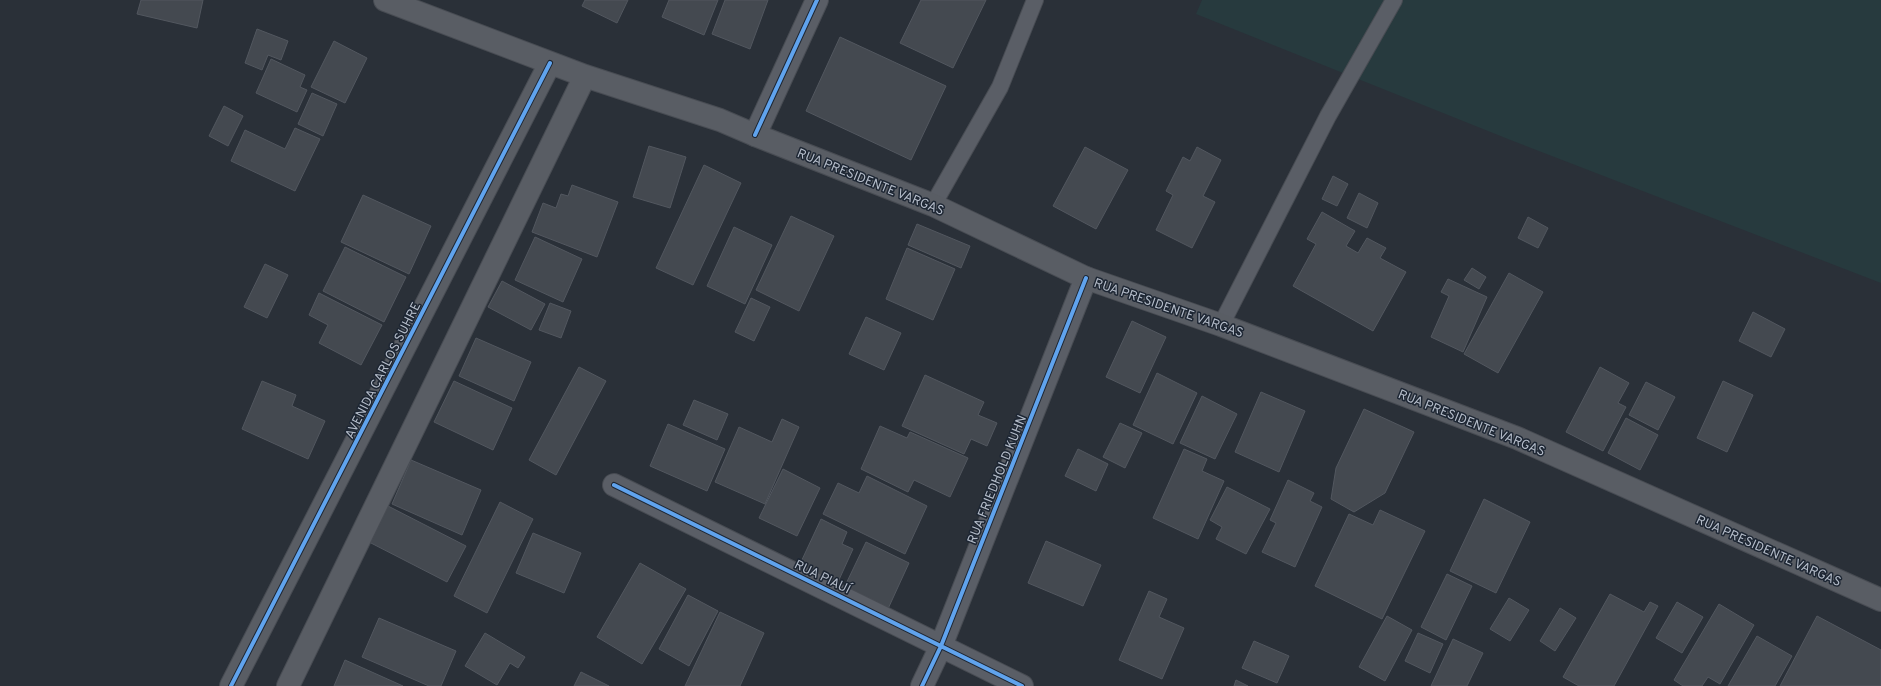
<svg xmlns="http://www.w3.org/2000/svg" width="1881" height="686" viewBox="0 0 1881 686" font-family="Overpass,sans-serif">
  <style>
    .green { fill: #273a3e }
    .building { fill: #444950; stroke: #52575f }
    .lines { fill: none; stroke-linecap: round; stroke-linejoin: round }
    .lane-casing { stroke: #484c53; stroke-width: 18 }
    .street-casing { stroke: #484c53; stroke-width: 24 }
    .secondary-casing { stroke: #484c53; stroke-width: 24 }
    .lane { stroke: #5a5e66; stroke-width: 16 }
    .street { stroke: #5a5e66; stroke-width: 22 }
    .secondary { stroke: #595d64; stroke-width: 22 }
    .cycleway-casing { stroke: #1d2633; stroke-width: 6 }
    .cycleway { stroke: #60a3ed; stroke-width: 4 }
    .labels { text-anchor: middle; stroke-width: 3; stroke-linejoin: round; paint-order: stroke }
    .street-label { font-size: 13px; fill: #b4bcc9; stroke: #1d2633 }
  </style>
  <rect width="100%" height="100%" fill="#2a3038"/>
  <path class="green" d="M1202,0h679v283l-373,-144 -312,-125z"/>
  <path class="building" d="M141,0h62l-6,28 -60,-14z
    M585,0h43l-11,23 -35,-17z
    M669,0h49l-14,35 -42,-18z
    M725,0h43l-18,49 -38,-15z
    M921,0h65l-33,68 -53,-25z
    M257,29l31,12 -7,19 -13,-5 -6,15 -17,-7z
    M840,37l106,49 -35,74 -105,-49z
    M334,41l33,17 -22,45 -34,-16z
    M271,59l34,16 -5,12 7,3 -10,22 -41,-19z
    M312,93l25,11 -14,32 -25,-12z
    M224,106l19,10 -15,30 -19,-10z
    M295,128l25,11 -25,52 -64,-30 14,-31 40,19z
    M649,146l37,11 -16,51 -37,-11z
    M1085,147l43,23 -32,59 -43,-23z
    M1197,147l24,13 -18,36 12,6 -23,46 -36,-18 17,-35 -7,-4 17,-34 7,4z
    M704,165l37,18 -48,102 -37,-17z
    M1333,176l15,8 -11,22 -15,-7z
    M572,185l46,17 -21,55 -65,-25 11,-29 13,5 5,-14 7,2z
    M1359,193l19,10 -11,25 -20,-10z
    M363,195l68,31 -22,48 -68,-32z
    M1322,212l33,19 -9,15 12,7 9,-15 19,10 -6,10 26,14 -33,59 -80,-45 23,-42 -9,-5z
    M791,216l43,20 -35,75 -43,-21z
    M1528,217l20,11 -10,20 -20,-10z
    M917,224l53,22 -9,22 -53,-23z
    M734,227l38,18 -27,59 -38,-18z
    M535,237l47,22 -19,43 -48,-22z
    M345,247l61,30 -22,45 -61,-31z
    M907,248l48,21 -22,51 -47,-21z
    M265,264l23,11 -21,43 -23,-11z
    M1472,268l14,9 -7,12 -15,-9z
    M1509,273l34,19 -45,81 -34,-19z
    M1448,279l39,18 -24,55 -32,-15 18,-41 -8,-4z
    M502,281l43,23 -14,26 -43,-23z
    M319,293l63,32 -21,40 -42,-22 9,-18 -19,-10z
    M751,298l19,9 -16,34 -19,-9z
    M550,303l21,8 -10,27 -22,-8z
    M1753,312l32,17 -14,28 -32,-16z
    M866,317l35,16 -17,37 -35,-16z
    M1132,321l34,16 -26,56 -34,-16z
    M476,338l55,24 -17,39 -55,-25z
    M579,367l27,14 -50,94 -27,-15z
    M1600,367l29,16 -11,20 8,4 -23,44 -37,-19z
    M1157,373l40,20 -24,51 -40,-19z
    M925,375l59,27 -6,13 19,8 -10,23 -16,-7 -7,15 -62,-28z
    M262,381l34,14 -4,11 33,15 -17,38 -66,-30z
    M454,381l58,27 -19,42 -59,-28z
    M1723,381l30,14 -26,57 -30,-14z
    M1646,382l29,15 -17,33 -29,-15z
    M1261,392l44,19 -26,61 -44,-20z
    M1202,396l35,18 -22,45 -35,-16z
    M694,400l34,14 -11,26 -34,-15z
    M1364,409l50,23 -29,61 -31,19 -23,-13 5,-31z
    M1626,418l32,17 -18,35 -32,-17z
    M782,419l17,8 -34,77 -50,-22 24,-55 33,15z
    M1120,423l22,10 -17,35 -22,-11z
    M668,424l57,25 -18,42 -57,-25z
    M880,426l27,12 3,-6 58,26 -18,39 -36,-17 -6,12 -47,-23z
    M1078,449l30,15 -12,27 -31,-15z
    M1184,449l23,10 -5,12 22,10 -26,58 -45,-21z
    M411,460l70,30 -19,45 -70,-31z
    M783,469l37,19 -23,48 -38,-18z
    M867,476l60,30 -22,48 -82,-40 15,-31 21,10z
    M1288,480l26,13 -4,8 12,6 -27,60 -33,-15 14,-29 -6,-3z
    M1227,487l43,22 -24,45 -30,-15 6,-12 -12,-7z
    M1484,499l46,23 -34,71 -46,-22z
    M500,502l33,17 -46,94 -33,-17z
    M388,506l78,40 -19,36 -78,-40z
    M1380,510l45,21 -43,88 -67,-33 34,-72 24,11z
    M821,519l26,13 -5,12 11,5 -15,33 -38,-18z
    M533,533l48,20 -17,40 -48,-20z
    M1046,541l55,24 -18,41 -55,-23z
    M866,542l43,21 -22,48 -44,-21z
    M640,563l46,26 -44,75 -45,-27z
    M1447,574l25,12 -26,54 -25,-13z
    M1149,591l18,8 -8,18 25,11 -22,51 -43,-19z
    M1610,594l34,18 6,-10 8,4 -44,80h-35l-16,-9z
    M688,595l30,16 -29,55 -30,-17z
    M1509,598l20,12 -19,31 -20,-12z
    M1677,602l26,15 -21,36 -26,-15z
    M1719,604l35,21 -34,59 -12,-7 -6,9h-19l-9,-6z
    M1560,608l16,10 -21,33 -15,-10z
    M720,612l44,21 -24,53h-55z
    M1387,616l25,14 -27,51 -26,-14z
    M1817,616l64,34v36h-101z
    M379,618l77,33 -15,35h-12l-67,-29z
    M485,633l40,24 -7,11 -8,-5 -13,22 -32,-19z
    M1418,633l25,11 -13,29 -25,-12z
    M1757,636l35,20 -17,30h-47z
    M1453,639l30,14 -16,33h-36z
    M1254,641l35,15 -12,27 -35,-15z
    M345,660l58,26h-69z
    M581,672l28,14h-35z
    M1236,680l12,6h-14z"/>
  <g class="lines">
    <defs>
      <path id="lane" d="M933,205l67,-118 35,-87
        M1221,325l107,-209 66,-116"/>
      <path id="street" d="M755,135l62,-135
        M614,485l408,201
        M922,686l19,-40 145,-368"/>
      <path id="secondary" d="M385,0l200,76 135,44 35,15 178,70 153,73 135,47 296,113 364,162
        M231,686l319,-623
        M288,686l297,-610"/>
    </defs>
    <use href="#lane" class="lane-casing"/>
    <use href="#street" class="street-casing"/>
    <use href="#secondary" class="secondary-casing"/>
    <use href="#lane" class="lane"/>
    <use href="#street" class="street"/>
    <use href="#secondary" class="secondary"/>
    <defs>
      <path id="cycleway" d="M755,135l62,-135
        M614,485l408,201
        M231,686l319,-623
        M922,686l19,-40 145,-368"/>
    </defs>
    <use href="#cycleway" class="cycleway-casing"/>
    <use href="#cycleway" class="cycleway"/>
  </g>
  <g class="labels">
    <g class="street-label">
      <text transform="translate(871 181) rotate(22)" y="5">RUA PRESIDENTE VARGAS</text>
      <text transform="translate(1169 307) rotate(19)" y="5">RUA PRESIDENTE VARGAS</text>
      <text transform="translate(382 370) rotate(-63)" y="5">AVENIDA CARLOS SUHRE</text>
      <text transform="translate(1472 422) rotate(22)" y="5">RUA PRESIDENTE VARGAS</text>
      <text transform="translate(996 479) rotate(-68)" y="5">RUA FRIEDHOLD KUHN</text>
      <text transform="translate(1769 550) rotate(24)" y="5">RUA PRESIDENTE VARGAS</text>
      <text transform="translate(823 576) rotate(26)" y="5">RUA PIAUÍ</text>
    </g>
  </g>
</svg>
